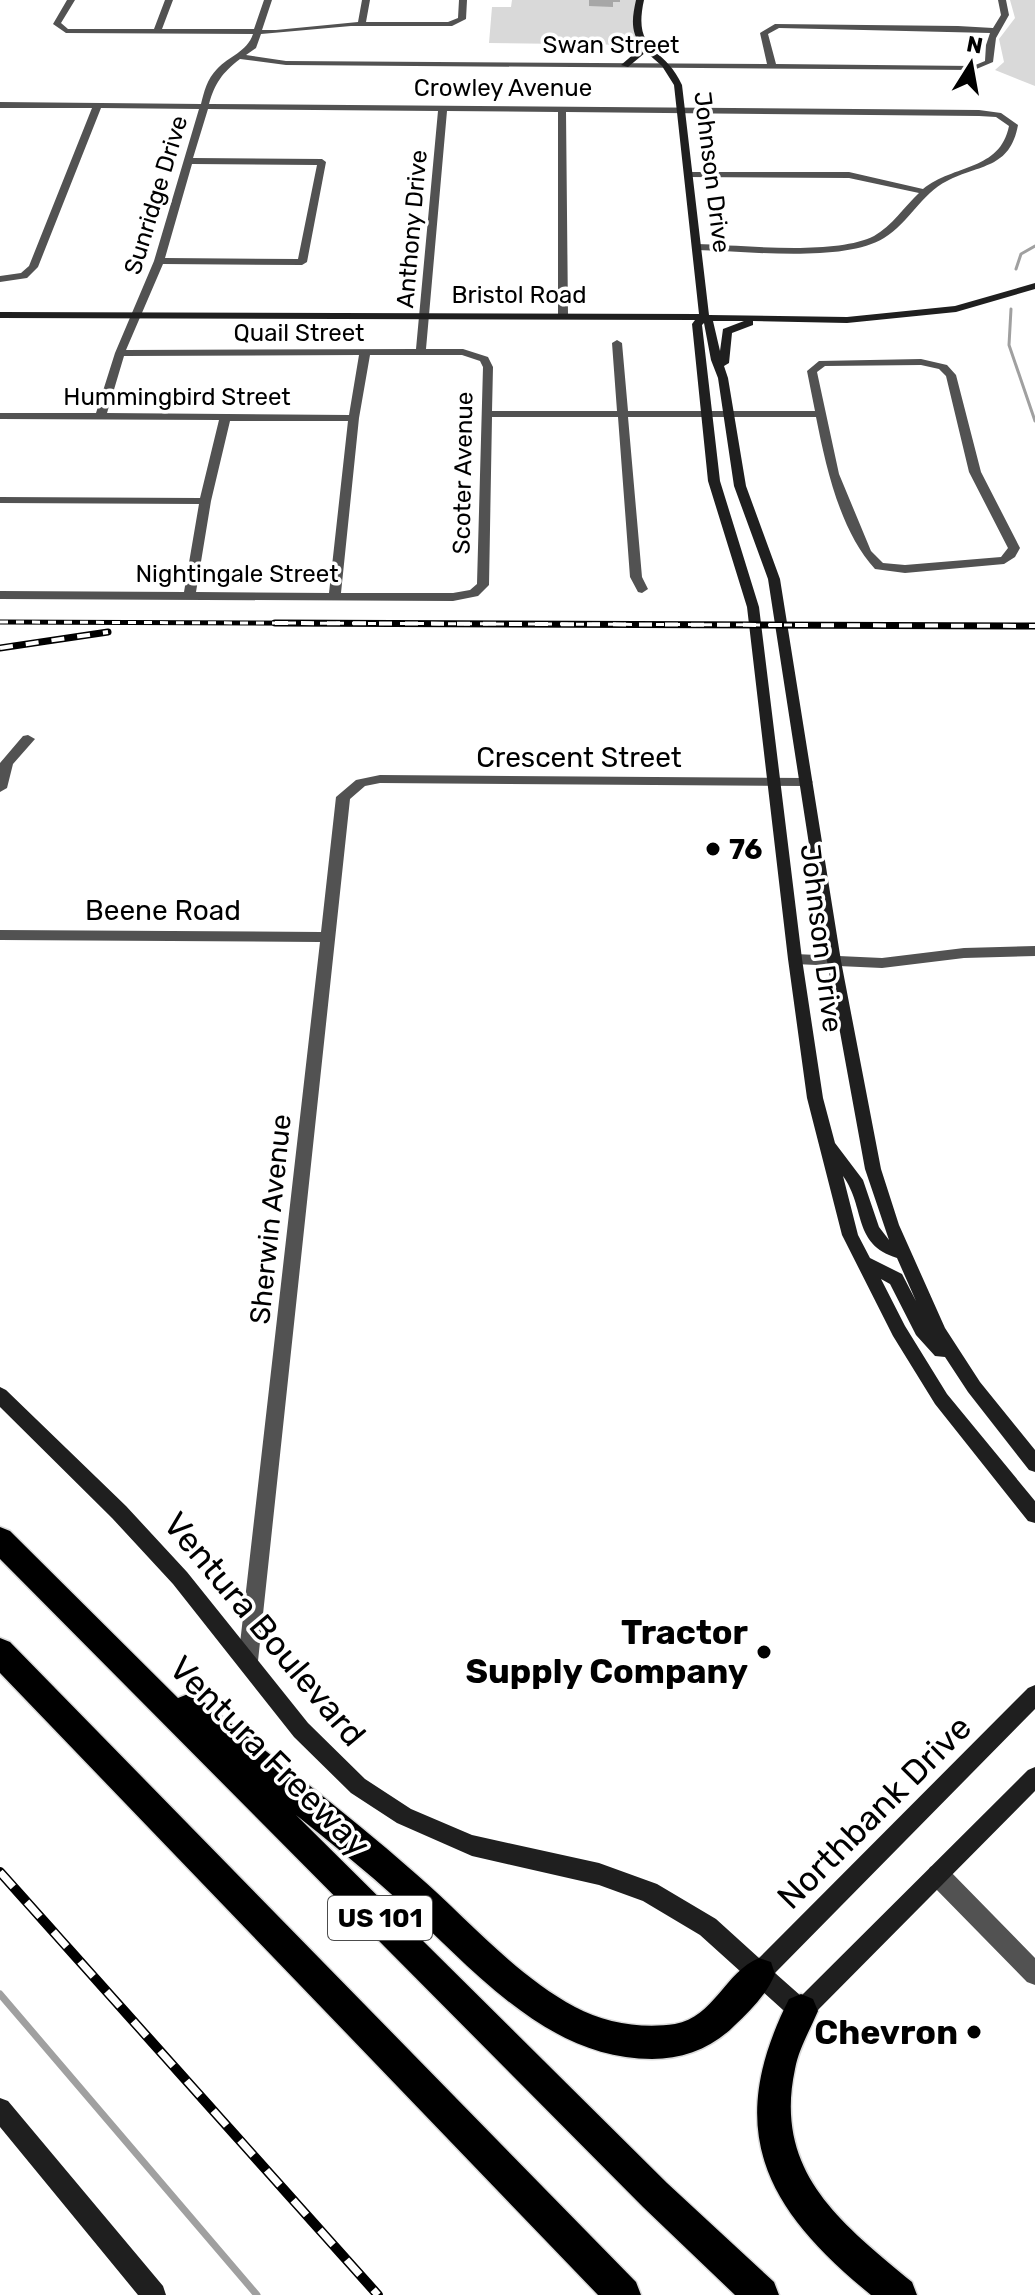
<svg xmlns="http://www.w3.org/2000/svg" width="1035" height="2295" viewBox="0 0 1035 2295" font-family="Rubik,sans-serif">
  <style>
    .green { fill: #d9d9d9 }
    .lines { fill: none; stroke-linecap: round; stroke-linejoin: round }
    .stream-far1 { stroke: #a0a0a0; stroke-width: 3 }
    .stream { stroke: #a0a0a0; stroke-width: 7 }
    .highway-casing { stroke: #dbdbdb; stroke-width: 3 }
    .street { fill: #525252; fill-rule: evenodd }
    .secondary { fill: #1f1f1f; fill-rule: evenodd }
    .highway { fill: #000; fill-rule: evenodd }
    .rail-far2-casing { stroke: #000; stroke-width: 5 }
    .rail-far1-casing { stroke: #000; stroke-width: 7 }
    .rail-casing { stroke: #000; stroke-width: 10 }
    .rail-far2 { stroke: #fff; stroke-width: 3; stroke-dasharray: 8; stroke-linecap: butt }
    .rail-far1 { stroke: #fff; stroke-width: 4; stroke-dasharray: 13; stroke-linecap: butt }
    .rail { stroke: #fff; stroke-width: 7; stroke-dasharray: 20; stroke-linecap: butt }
    .wall { fill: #a7a7a7 }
    .poi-dot { fill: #000; stroke: #fff; stroke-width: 3 }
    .labels { text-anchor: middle; stroke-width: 7; stroke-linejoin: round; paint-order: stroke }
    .far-street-label { font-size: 24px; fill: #000; stroke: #fff }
    .shield { fill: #fff; stroke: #4c4c4c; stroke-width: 2 }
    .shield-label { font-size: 26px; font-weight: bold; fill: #000 }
    .street-label { font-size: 28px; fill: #000; stroke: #fff }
    .poi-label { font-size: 28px; font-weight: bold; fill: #000; stroke: #fff; text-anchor: start }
    .near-street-label { font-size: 34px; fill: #000; stroke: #fff }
    .near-poi-label { font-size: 34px; font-weight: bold; fill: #000; stroke: #fff; text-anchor: end }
  </style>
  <rect width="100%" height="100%" fill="#fff"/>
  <path class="green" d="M512,0h128l2,45 -153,-2 3,-36h19z
    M1010,0h25v86l-40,-16 9,-8 -5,-23 16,-21z"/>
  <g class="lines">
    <path class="stream-far1" d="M1016,269l5,-15 14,-8
      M1011,309l-2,36 26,76"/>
    <path class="stream" d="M0,1994l257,301"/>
    <defs>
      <path id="highway" d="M0,1527l10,4 168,167 10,-4 11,4c72,58 147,114 217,176 52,45 98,100 159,133 29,16 67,22 100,17 39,-7 50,-52 84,-66l12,4 4,12c-8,20 -25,37 -41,52 -22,22 -51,33 -82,33 -106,0 -181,-92 -253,-158 -33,-30 -68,-58 -103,-86l371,368 107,99 5,13h-44l-92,-88 -643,-648z
        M0,1638l10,4 626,640 5,13h-43l-598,-622z
        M801,1994l12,5 5,12c-8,19 -19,37 -23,58 -22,103 46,154 117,213l5,13h-46c-107,-87 -148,-165 -82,-296z"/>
    </defs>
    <use href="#highway" class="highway-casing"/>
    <path class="street" d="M67,0h8l-14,23 7,6h86l11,-29h8l-11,29h92l10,-29h8l-10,30h14l82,-8 4,-22h8l-4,22h82l10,-4 1,-18h8l-1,19 -14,7h-101l-90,8 -5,14 -10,7 40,6 481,3 -7,-31 15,-9 183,2 35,2 8,-13 -3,-15h8l3,15 -13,23 -3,24 -19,8 -688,-5 -46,-6c-18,14 -25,24 -31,45l770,6 22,3 17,12c-8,44 -38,39 -71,56 -26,13 -38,42 -63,57 -40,25 -139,13 -187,12l-5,-3 5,-3c46,1 137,12 177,-8 18,-10 30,-29 45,-43l-70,-15 -161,-1 -3,-1v-4h164l74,17c31,-25 77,-18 86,-63l-13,-9 -17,-1 -413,-4 2,203 -5,3 -5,-3v-203l-111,-1 -21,238h37l25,8 5,10 -1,44h125l-5,-68 5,-3 5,3 6,68h187l-8,-40 12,-10 102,-2 26,6 9,10 25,97 39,76 -5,9 -11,7 -99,9 -30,-4c-35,-38 -49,-102 -59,-152h-188l14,160 6,12 -6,4 -4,-1 -8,-15 -12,-160h-126l-3,168 -11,11 -25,5 -453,-2v-8l184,1 15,-88 -199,-1v-6l200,1 19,-78 -219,-1v-6h96l19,-60 39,-92 45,-152 -98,-1 -63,159 -11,11 -27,4v-6l21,-3 8,-7 63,-158h-92v-6l201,2c3,-12 6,-25 16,-35 12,-13 30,-17 36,-35l-187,-1 -13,-9zM779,28l211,5 -4,12 -1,16 -12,5 -197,-2 -8,-30zM208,109l230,2 -22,238 -290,1 37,-86 139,1 5,-3 19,-100 -4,-3 -129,-1zM192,164l125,1 -19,94 -133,-1zM359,355l-10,60 -242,-2 17,-57zM370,355h92l18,6 3,6 -6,217 -7,6 -17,3h-112l18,-175zM921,365l18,4 7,7 23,96 39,76 -7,9 -96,8 -22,-2 -12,-12 -32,-77 -22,-102 8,-6zM230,421h118l-19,172 -133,-1 15,-91z
      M28,735l7,4 -22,25 -6,24 -7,4v-29l23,-27z
      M380,775l426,3 7,4 -7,4 -426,-3 -15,3 -15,13 -92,862 -3,7 -7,2 -7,-2 -3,-7 82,-719 -320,-2v-10l321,2 15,-135 20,-17z
      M1035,946v10l-71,2 -82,10 -87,-4 -7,-5 7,-5 87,4 82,-10z
      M938,1864l8,3 89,91v27l-8,-3 -97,-99 -3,-8 3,-8z"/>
    <path class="secondary" d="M636,0h8c-12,54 20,45 38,85l27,230 138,2 108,-11 80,-23v6l-79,23 -109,11 -94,-2v4l-21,8 -3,30 -5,3 4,12 18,108 34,93 61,382 40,208 18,56 46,103 35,54 55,68v22l-6,-2 -61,-78 -23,-35 -10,-1 -19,-21 -26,-51 -9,-5 24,47 42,68 88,107v22l-7,-2 -93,-117 -42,-68 -51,-101 -35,-137 -19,-139 -41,-352 -39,-126 -16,-157 3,-4 -695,-2v-6l699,2 -25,-229 -12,-19 -16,-14 -18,15 -7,-2 21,-18c-12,-15 -10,-29 -6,-47zM713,321h31l-21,8 -3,22zM704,323l7,37 7,18 16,108 34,93 59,382 38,208 24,71 -10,-13 -16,-47 -28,-37 -12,-45 -21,-139 -43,-352 -39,-126 -18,-156zM843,1176c23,32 9,68 54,82l19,43 -14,-27 -32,-16 -12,-23z
      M0,1387l6,3 120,116 61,66 121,151 57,56 46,30 61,26 127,28 58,21 59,35 43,39 269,-270 7,-3v24l-260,264 26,23 227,-226 7,-3v24l-226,228 -8,3 -8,-3 -93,-84 -57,-34 -44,-16 -127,-29 -75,-33 -46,-30 -57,-56 -121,-153 -61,-66 -112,-111z
      M0,2098l8,3 155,185 3,9h-28l-138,-168z"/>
    <use href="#highway" class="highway"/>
    <defs>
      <path id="rail-far2" d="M0,622l793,3"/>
      <path id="rail-far1" d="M275,623l760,3
        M0,648l108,-16"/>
      <path id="rail" d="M0,1872l378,423"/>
    </defs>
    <use href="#rail-far2" class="rail-far2-casing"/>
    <use href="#rail-far1" class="rail-far1-casing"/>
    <use href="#rail" class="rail-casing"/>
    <use href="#rail-far2" class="rail-far2"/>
    <use href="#rail-far1" class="rail-far1"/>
    <use href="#rail" class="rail"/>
  </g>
  <path class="wall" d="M589,0h31v2h-7v5l-24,-1z"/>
  <g class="poi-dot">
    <circle cx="713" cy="849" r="8"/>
    <circle cx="764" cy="1652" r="8"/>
    <circle cx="974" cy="2032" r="8"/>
  </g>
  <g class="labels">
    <g class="far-street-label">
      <text x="611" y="53">Swan Street</text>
      <text x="503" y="96">Crowley Avenue</text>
      <text transform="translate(712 172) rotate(83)" y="8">Johnson Drive</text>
      <text transform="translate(156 195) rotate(-73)" y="8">Sunridge Drive</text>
      <text transform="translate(412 229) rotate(-85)" y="8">Anthony Drive</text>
      <text x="519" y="303">Bristol Road</text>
      <text x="299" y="341">Quail Street</text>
      <text x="177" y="405">Hummingbird Street</text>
      <text transform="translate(463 473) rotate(-89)" y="8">Scoter Avenue</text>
      <text x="237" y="582">Nightingale Street</text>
    </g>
    <rect class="shield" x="328" y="1896" width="104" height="44" rx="6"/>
    <g class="shield-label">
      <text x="380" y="1927">US 101</text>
    </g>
    <g class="street-label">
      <text x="579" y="767">Crescent Street</text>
      <text x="163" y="920">Beene Road</text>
      <text transform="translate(822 938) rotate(83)" y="10">Johnson Drive</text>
      <text transform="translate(270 1219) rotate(-84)" y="10">Sherwin Avenue</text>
    </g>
    <g class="poi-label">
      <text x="729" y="859">76</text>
    </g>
    <g class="near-street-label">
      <text transform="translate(265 1629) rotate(50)" y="12">Ventura Boulevard</text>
      <text transform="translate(270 1756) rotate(45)" y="12">Ventura Freeway</text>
      <text transform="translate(874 1812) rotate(-45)" y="12">Northbank Drive</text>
    </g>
    <g class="near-poi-label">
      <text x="748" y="1644">Tractor<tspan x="748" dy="39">Supply Company</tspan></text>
      <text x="958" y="2044">Chevron</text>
    </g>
  </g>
  <g transform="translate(971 64) rotate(11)" stroke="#ffffff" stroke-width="6" paint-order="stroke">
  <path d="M0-6L14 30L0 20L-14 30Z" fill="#000000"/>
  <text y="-12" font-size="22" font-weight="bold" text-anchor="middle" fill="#000000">N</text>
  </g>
</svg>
